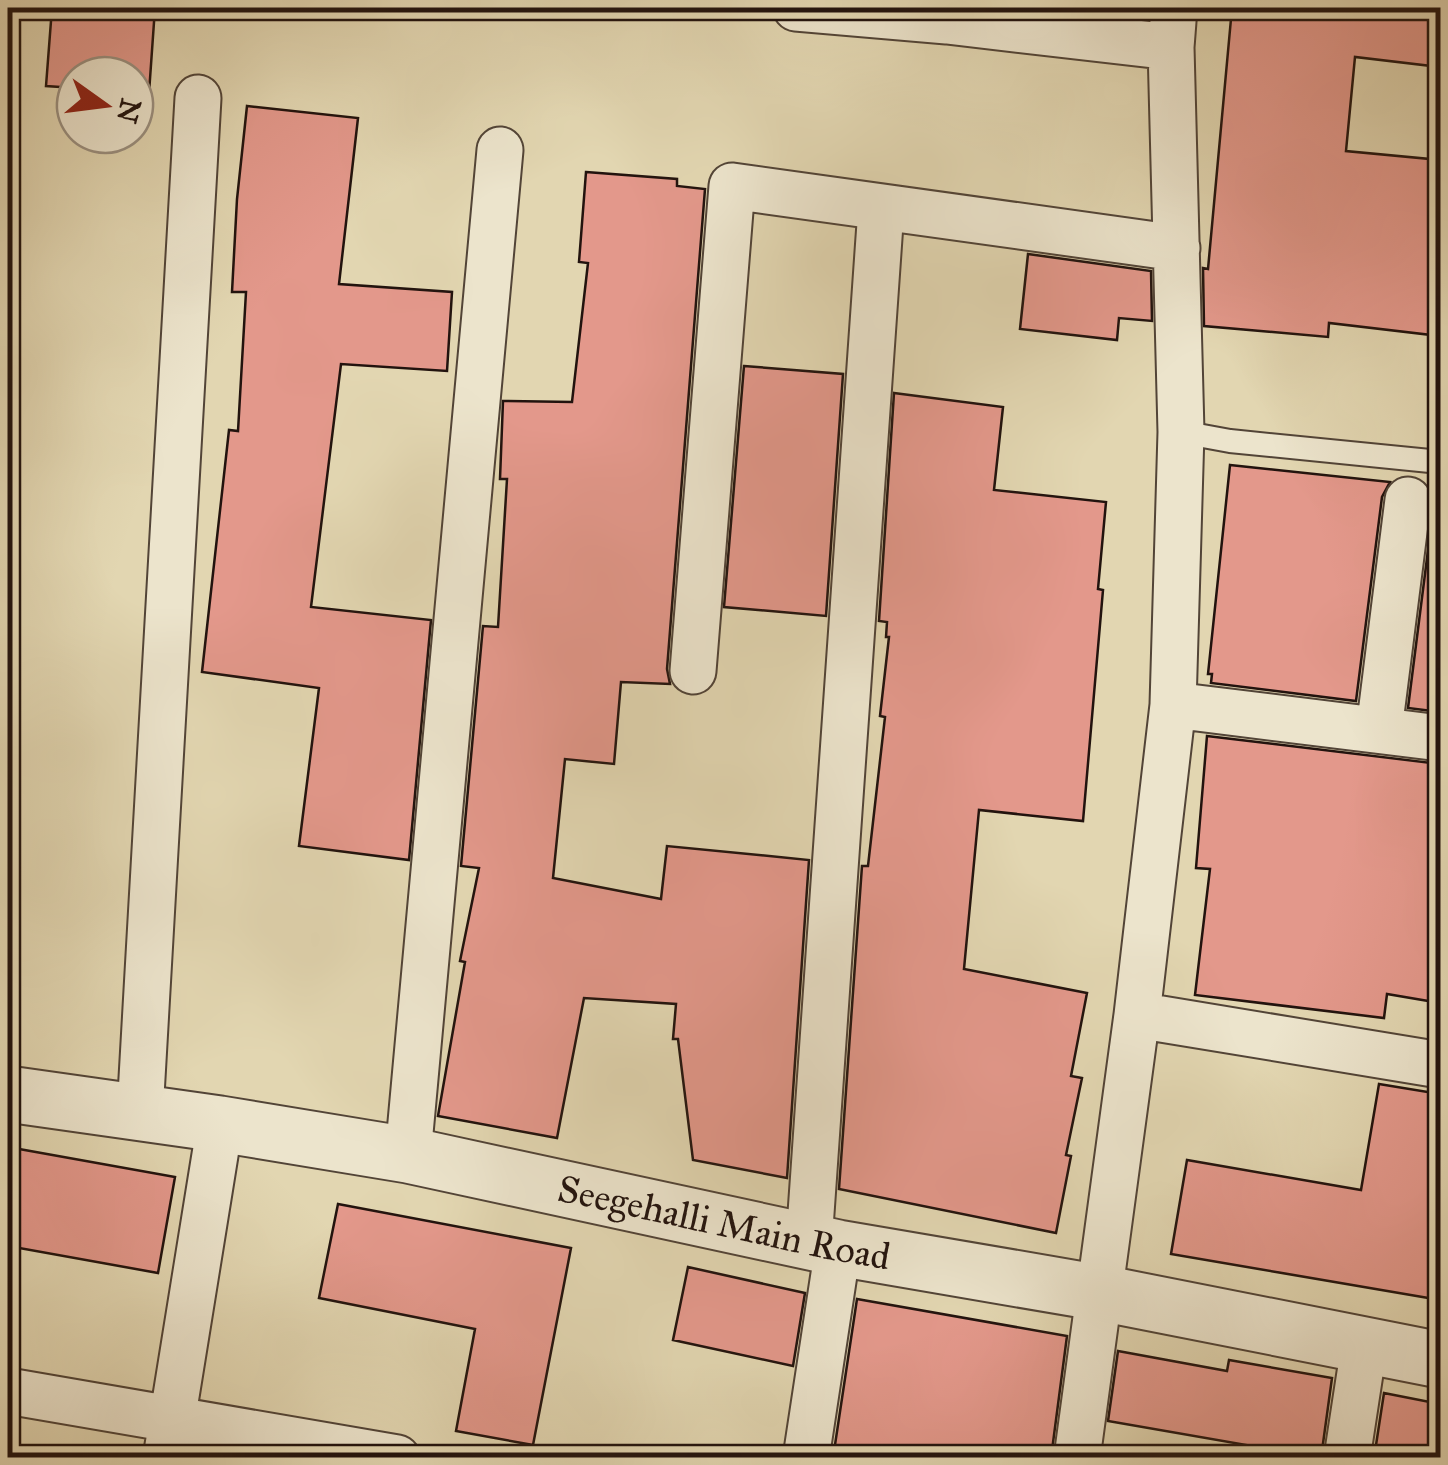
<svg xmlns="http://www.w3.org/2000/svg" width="1448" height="1465" viewBox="0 0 1448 1465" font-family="'IM FELL Great Primer',serif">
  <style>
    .building { fill: #e3988b; stroke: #22130e; stroke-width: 2.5 }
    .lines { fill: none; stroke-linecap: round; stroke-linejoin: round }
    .service-casing { stroke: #524437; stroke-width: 26 }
    .minor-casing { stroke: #524437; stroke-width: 49 }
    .tertiary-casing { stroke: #524437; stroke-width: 59 }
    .service { stroke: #ece4cc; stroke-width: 22 }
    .minor { stroke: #ece4cc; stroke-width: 45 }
    .tertiary { stroke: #ece4cc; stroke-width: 55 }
    .labels { text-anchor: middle; stroke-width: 8; stroke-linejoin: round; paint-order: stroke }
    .street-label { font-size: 38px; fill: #22130e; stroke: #ece4cc }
  </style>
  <rect width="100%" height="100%" fill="#e2d6b1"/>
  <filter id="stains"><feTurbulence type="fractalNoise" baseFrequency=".002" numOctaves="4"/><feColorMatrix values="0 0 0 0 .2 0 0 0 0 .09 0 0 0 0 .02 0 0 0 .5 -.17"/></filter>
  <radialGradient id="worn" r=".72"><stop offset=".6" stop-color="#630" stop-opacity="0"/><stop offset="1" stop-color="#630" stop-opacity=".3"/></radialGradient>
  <path class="building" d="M52,8h103l-6,85 -14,-1v-17h-60v13l-29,-2z
    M1232,8h208v59l-85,-10 -9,94 94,9v176l-111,-13 -1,14 -124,-11 -1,-58 5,1z
    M247,106l111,12 -19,166 113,8 -5,79 -106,-7 -30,243 120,13 -22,240 -110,-14 20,-158 -117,-16 27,-242 9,1 8,-139h-14l5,-93z
    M586,172l91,7v7l28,3 -38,480 3,15 -49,-2 -7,82 -49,-5 -12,119 108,21 6,-53 142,14 -22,318 -94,-18 -15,-121h-5l3,-35 -92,-6 -27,140 -119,-22 27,-154 -5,-1 19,-93 -18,-2 22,-240 15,1 9,-148h-7l3,-78 69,1 16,-139 -9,-1z
    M1028,254l123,17 1,50 -33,-3 -2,22 -97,-11z
    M744,366l99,8 -17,242 -102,-9z
    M894,393l109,14 -9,83 112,12 -8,87 5,1 -20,231 -104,-11 -15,159 123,24 -16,83 11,2 -16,77 5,1 -15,77 -217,-44 23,-323h6l17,-149 -5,-1 9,-79h-3l1,-15 -8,-1z
    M1230,465l160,17 -8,15 -26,204 -145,-18 1,-9h-4z
    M1433,492l7,1v219l-32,-4 26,-205z
    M1207,736l233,28v239l-53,-9 -3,24 -189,-23 15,-126 -14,-1z
    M1379,1084l61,10v206l-269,-46 16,-94 174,30z
    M8,1147l167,30 -17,96 -150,-27z
    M338,1204l233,44 -38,197 -77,-14 19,-102 -156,-31z
    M688,1267l117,26 -12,73 -120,-26z
    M857,1299l210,37 -16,122h-218z
    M1118,1351l109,20 2,-11 103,18 -11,80 -213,-37z
    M1384,1393l56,11v54h-66z"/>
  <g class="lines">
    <defs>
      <path id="service" d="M1181,432l49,9 210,21"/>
      <path id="minor" d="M796,8l151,13 224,26
        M693,671l39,-485 445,62
        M1173,705l267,33
        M1379,730l29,-230
        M1137,1015l303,50
        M140,1113l58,-1015
        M408,1155l92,-1005
        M809,1242l72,-1033
        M8,1391l389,67
        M166,1458l54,-334
        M806,1458l32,-210
        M1077,1458l60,-443 36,-310 8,-273 -10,-385 3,-39
        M1347,1458l17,-111"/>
      <g id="tertiary">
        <path id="s1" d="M8,1094l212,30 188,31 430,93 263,45 339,67"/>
      </g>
    </defs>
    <use href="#service" class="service-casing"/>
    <use href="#minor" class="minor-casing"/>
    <use href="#tertiary" class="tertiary-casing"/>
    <use href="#service" class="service"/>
    <use href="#minor" class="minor"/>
    <use href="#tertiary" class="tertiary"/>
  </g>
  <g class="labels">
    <g class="street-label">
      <text dy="13" stroke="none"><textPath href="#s1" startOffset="728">Seegehalli Main Road</textPath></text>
    </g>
  </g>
  <rect width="1448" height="1465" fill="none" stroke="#e2d6b1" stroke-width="40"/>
  <rect x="10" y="10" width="1428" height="1445" fill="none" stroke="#22130e" stroke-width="5"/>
  <rect x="20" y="20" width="1408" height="1425" fill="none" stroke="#22130e" stroke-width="2.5"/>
  <g transform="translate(105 105) rotate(104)"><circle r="48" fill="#ece4cc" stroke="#9b9080" stroke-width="2.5"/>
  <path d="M0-8L18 38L0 25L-18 38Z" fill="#8f2418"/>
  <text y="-15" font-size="28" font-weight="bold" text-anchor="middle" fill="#22130e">N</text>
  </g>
  <rect width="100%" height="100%" filter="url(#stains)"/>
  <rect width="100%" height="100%" fill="url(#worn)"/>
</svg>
